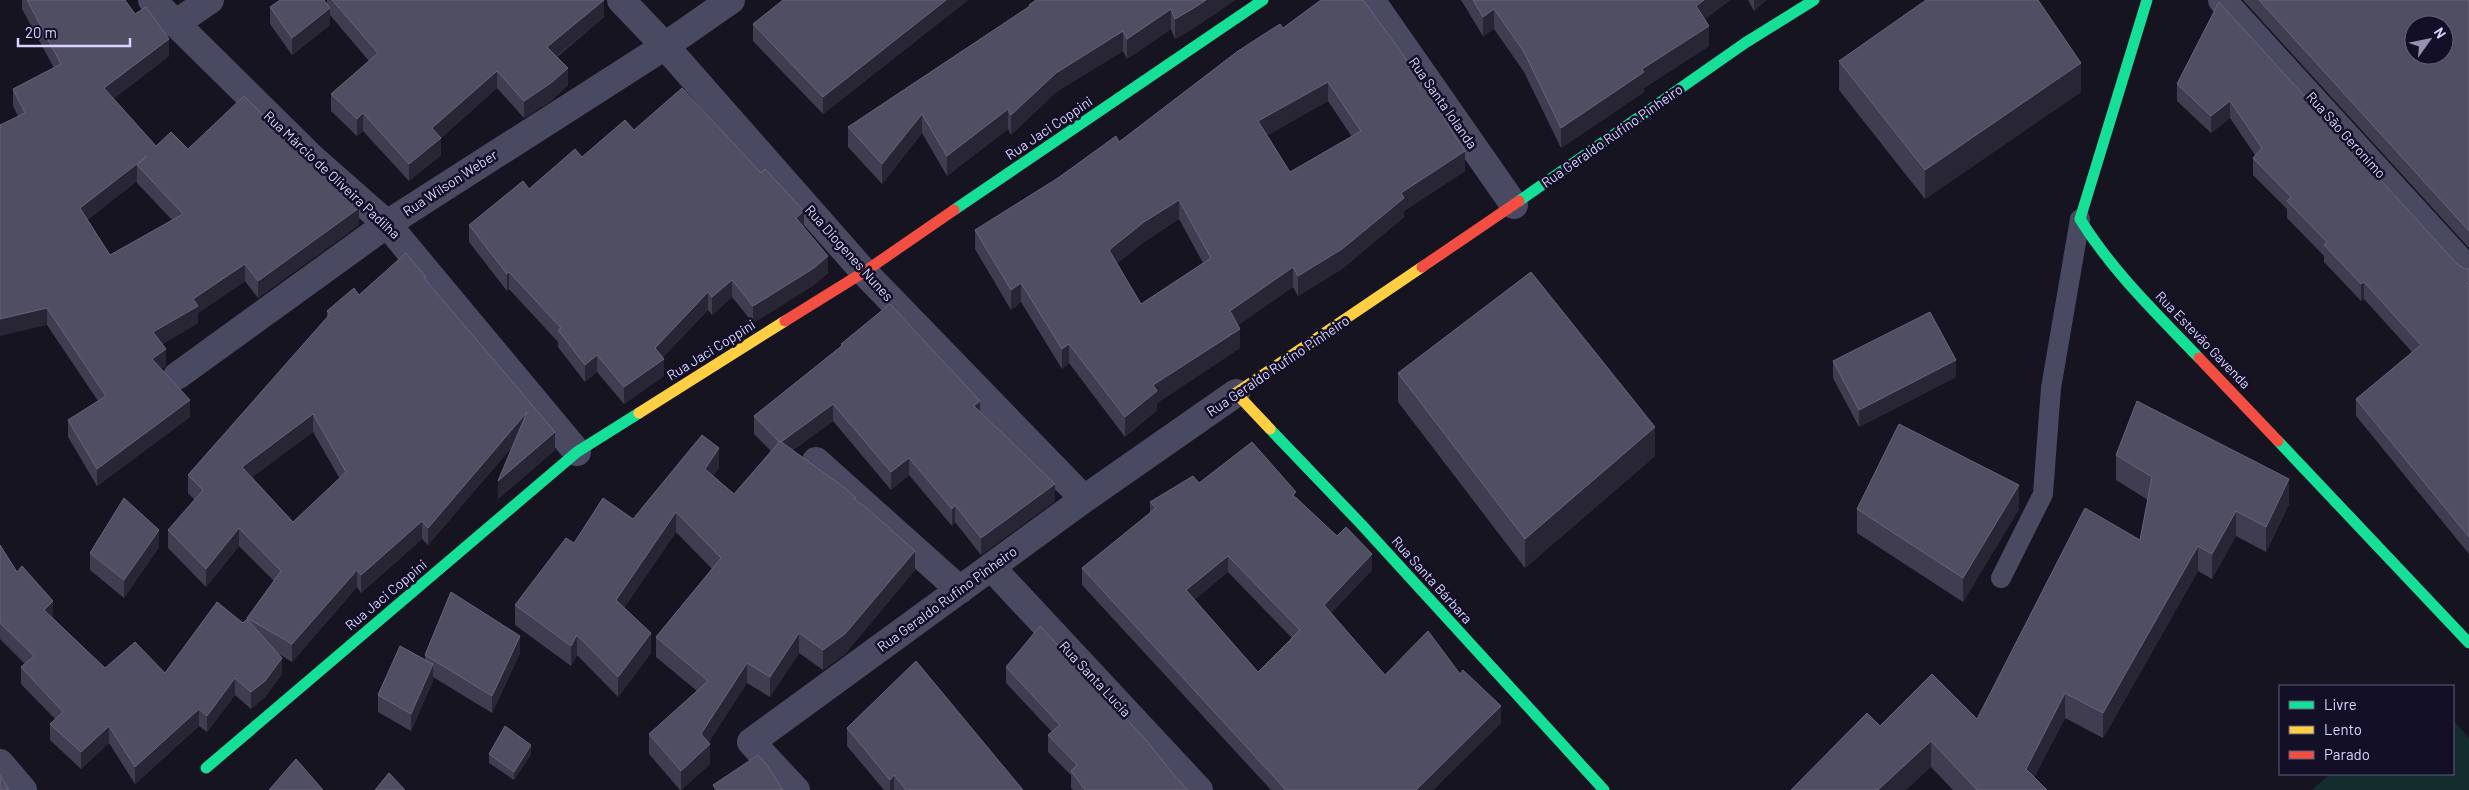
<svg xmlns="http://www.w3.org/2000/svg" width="2469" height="790" viewBox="0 0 2469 790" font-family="Barlow,sans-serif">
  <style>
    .green { fill: #132c2d }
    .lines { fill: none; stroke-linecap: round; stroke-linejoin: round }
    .lane { stroke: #4a4962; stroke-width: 20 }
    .street { stroke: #4a4962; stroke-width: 28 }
    .fast { stroke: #16e098; stroke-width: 11 }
    .slow { stroke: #ffcf43; stroke-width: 11 }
    .jam { stroke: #f24e42; stroke-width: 11 }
    .wall { fill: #403d50; fill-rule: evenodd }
    .shaded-wall { fill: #282635 }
    .building { fill: #504e63; stroke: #66637b; fill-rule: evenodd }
    .labels { text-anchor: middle; stroke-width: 5; stroke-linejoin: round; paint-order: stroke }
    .street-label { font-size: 14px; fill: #d9d4ff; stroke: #130f26 }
  </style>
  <rect width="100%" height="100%" fill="#161421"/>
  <path class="green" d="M2453,720l16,18v52h-157l18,-16h123z"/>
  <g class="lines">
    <path class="lane" d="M2001,578l42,-84 8,-106 29,-169"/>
    <path class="street" d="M152,0l159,157 76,67 190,228
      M621,0l44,46 199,226 220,227
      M1371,0l143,205
      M2222,0l247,271
      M175,24l35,-24
      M177,376l210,-152 278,-178 66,-46
      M816,461l144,129
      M991,567l208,223
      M0,763l23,27
      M796,790l-45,-48 333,-243 152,-106"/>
    <path class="fast" d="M2147,0l-67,219c32,52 77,95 119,139
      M1519,201l226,-158 69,-43
      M954,210l309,-210
      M1270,429l91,95 243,266
      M2278,441l191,202
      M206,768l371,-316 62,-39"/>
    <path class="slow" d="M639,413l146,-92
      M1270,429l-34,-36 186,-126"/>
    <path class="jam" d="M1422,267l97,-66
      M785,321l79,-49 90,-62
      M2199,358l79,83"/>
  </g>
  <path class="wall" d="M22,0h103l10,14 34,42 -56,43 43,47 32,3 171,76 -101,73 -13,-17 -47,32v10l-36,21 4,22 -5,3 29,48 -93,69 -29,-49v-17l30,-19 -51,-76 -29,-209 -5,-10v-17l41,-21 -32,-59zM137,181v2l35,37 -62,35 -23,-35z
    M327,0h277v17l-47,40 11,28 -17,16 -27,17 -27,-30 -56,50v17l-32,26 -46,-50 -6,5 -26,-25v-17l38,-33 -39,-46v10l-38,30 -22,-31v-17l57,-2z
    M968,0l-145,114 -70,-73v-17z
    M1235,0l-41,28 -19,11 -4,-10 -44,30 -4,-8 -67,41 -45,43 -3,-6 -61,47 -25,-43 -40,51 -34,-37v-20l181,-120v-2z
    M1461,0h269l-25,19 4,27 -65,42v4l-83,56 -37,-76 -30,-43 -11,7z
    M1748,0h18l-12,11z
    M2243,0h226v248z
    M2219,2l238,262 8,5h4v285l-113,-138v-17l56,-47 -48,-53 -3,2 -37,-39v-6l-37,-38v-9l-34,-34v-17l2,-3 -25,-37 -19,15 -34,-32v-17z
    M1283,28l182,143 -61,40v6l-62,52 -44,27 -5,-9 -55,38 2,23 -83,55v7l-32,27 -56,-74 -7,6 -41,-67 -10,8 -36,-61v-19l144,-88zM1328,101l24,36 -62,35 -23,-37zM1179,219l24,44 -62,41 -24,-41 27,-21z
    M1839,61l242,31 -156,107 -86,-109z
    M634,130l170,97 24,46 -14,12 -61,38 -21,-26 -20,18 -4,-5 -45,47 1,19 -40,28 -27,-32 -12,10 -27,-35v-5l-49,-53 -2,2 -38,-49v-17l113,-68z
    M426,280l129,170 -57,49 14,-52 -84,98 -6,-6 -61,54 -4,-6 -65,75 -13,-8 3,20 -17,23 -14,12 -16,-14 -28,37 -8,-6 -64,58 -26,-41 -28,26 -31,-29v-16l5,-5 -34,-35v-17l4,-3 -25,-25v-94l17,27 36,45v1l52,50 60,5 78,-50 4,-4v-1l27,-37 -35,-35 -33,41 -38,-39v-18l27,-30 -7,-7v-18l139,-157v-7l32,-16zM313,432l27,47 -47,43 -41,-45z
    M841,344l139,68 75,89 -74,54 -26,-33 -3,4 -43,-51 -18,15 -58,-69 -40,29 63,50 59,70 -70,84 -22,16 -24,-17 -29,44 -23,-14 -39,60 2,21 -29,26h-1l-31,-36v-20l48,-43 -41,-34v-20l56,-68 -36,-37 -52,76 27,45 -33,44 -41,-42 -6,11 -56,-41v-20l59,-62 59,-24 86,-51 -6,8 21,18 37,-43 -17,-17v-18l87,-70z
    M1833,361l123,16 -97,50 -26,-49z
    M1398,373l257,83 -130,112 -127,-166z
    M2116,455l173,49 -23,48 -30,-16 -24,43 -14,-8 -95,167 -38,-20 -31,59 13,13h-94l-22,-23 -51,-41 97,-7 163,-179 8,-40 -32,-20z
    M1199,483l97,14 76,73 -41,43 54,62 75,-1 41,49 -68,67h-162l-189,-205v-17l68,-55v-11zM1228,572l64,66 -34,34 -64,-72z
    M1857,509h162l-56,93 -106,-69z
    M159,547l-35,51 -34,-28v-17z
    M520,653l-28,60 -59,-36v4l-22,50 -33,-19v-17l47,-35v-5z
    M1006,667l169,109 13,14h-115l-2,-2v-13l-23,-23v-17l4,-3 -46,-49z
    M847,728l176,62h-139l-37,-44z
    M489,754h42l-17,26 -25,-17z"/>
  <path class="shaded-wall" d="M604,0v17l-57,47v-17z
    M946,0h22l-145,114v-17z
    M1206,0h29l-41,28 -19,11v-20z
    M1704,0h26l-34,26v-20z
    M1754,0h12l-12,11z
    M330,8v17l-38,30v-17z
    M1171,9v20l-44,30v-20z
    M1494,9v20l-11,7v-19z
    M1709,26v20l-65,42v4l-83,56v-20l81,-59z
    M1123,31v20l-67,41 -45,43v-20l45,-42z
    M169,39v17l-65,50v-18z
    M2081,63v29l-156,107v-29z
    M568,68v17l-17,16 -27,17v-17z
    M497,71v17l-56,50v17l-32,26v-17l23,-36z
    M1328,82v19l-70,40v-20z
    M2230,101v17l-19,15v-17z
    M1008,109v20l-61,47v-20z
    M363,113v18l-6,5v-17z
    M922,114v19l-40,51v-20z
    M1465,151v20l-61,40v6l-62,52 -44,27v-20l103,-83z
    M147,156l-10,9v16l-57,44v-17z
    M1179,200v19l-35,23 -35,28v-20l35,-28z
    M359,208v17l-101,73v-17z
    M804,211v17l-8,-10z
    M828,256v17l-14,12 -61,38v-17z
    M245,264v17l-47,32v10l-45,26v-17l40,-33z
    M1293,267v20l-63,44v-20z
    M509,272v17l-2,2v-17z
    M732,280v17l-20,18v-18z
    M2364,282v17l-3,2v-17z
    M1021,283v19l-10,8v-20z
    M708,292v18l-53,55v-17z
    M47,308v17l-47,11v-17z
    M1240,329v19l-83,55v7l-32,27v-20l28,-32z
    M1069,344v19l-7,6v-20z
    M166,349v17l-14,10v-17z
    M597,355v17l-12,10v-17z
    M664,359v17l-40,28v-17z
    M1956,360v17l-97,50v-17z
    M190,400v17l-93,69v-17z
    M980,401v17l-6,-12z
    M833,404v17l-54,39v-17z
    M527,412v18l-99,115v-17z
    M313,414v18l-71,53v-18z
    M1655,427v29l-130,112v-29z
    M555,432v18l-57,49v-18z
    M719,448v20l-14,21v-20z
    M909,458v17l-18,15v-18z
    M2289,479v25l-23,48v-25z
    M1055,484v17l-74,54v-17z
    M2019,485v24l-56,93v-24z
    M955,505v17l-3,4v-17z
    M2236,511v25l-24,43v-25z
    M676,512v20l-60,88v-20z
    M422,521v18l-61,54v-18z
    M239,528v18l-33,41v-18z
    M159,530v17l-35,51v-18z
    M2198,546v25l-95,167v-25z
    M915,551v19l-70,84 -22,16v-20z
    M1372,554v16l-48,51v-16z
    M1228,556v16l-42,35v-17z
    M357,570v17l-65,75v-18z
    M53,601v16l-9,10v-17z
    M651,633v20l-33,44v-20z
    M799,633v20l-29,44v-20z
    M577,635v20l-6,11v-20z
    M520,636v17l-28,60v-17z
    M282,658v16l-17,23 -14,12v-17z
    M747,663v20l-43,67 6,-6v20l-29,26v-19l20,-37z
    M433,664v17l-22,50v-17z
    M235,678v17l-28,37v-16z
    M2065,693v25l-37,72 -2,-21z
    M1501,706v17l-68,67h-17z
    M199,709v17l-64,58v-17z
    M109,726v17l-28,26v-17z
    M1931,741v26l-25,23h-28z
    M531,745v9l-17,26v-8z
    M894,775v15h-4v-10z"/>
  <path class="building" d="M27,0h98l10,14 11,-7 23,32 -65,49 52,58 15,-14 17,17 56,-53 57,56 46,41 12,15 -101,73 -13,-17 -52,35 5,7 -45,26 13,17 -14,10 38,41 -93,69 -29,-49 38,-24 -59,-88 -47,11v-194l25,-12 -12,-24 48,-25zM147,156l-10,9 46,49 -73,41 -30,-47z
    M280,0h44l6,8 -38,30 -22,-31z
    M332,0h272l-57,47 21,21 -17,15 -27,18 -27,-30 -65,57 9,10 -32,26 -46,-51 -6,6 -26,-25 47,-41z
    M783,0h163l-123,97 -70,-73z
    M1036,0h170l-12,8 -19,11 -4,-10 -44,30 -4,-8 -67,42 -45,42 -3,-6 -61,47 -25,-42 -40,50 -34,-37 182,-121 -1,-1z
    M1321,0h42l37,50 65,101 -64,42 3,5 -62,51 -44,27 -5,-9 -63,44 10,18 -87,56 4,6 -32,26 -56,-73 -7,5 -41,-66 -10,7 -36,-60 83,-52 58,-42 3,6 119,-91 42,-27 3,4zM1328,82l33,49 -71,41 -32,-51zM1179,200l32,58 -70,46 -32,-54 35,-28z
    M1473,0h231l-8,6 13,20 -67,43 2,3 -83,56 -37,-76 -30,-43 -11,8z
    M1926,0h112l43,63 -156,107 -86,-109z
    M2259,0h210v231zM2414,25h30v30h-30z
    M2219,2l238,262 8,5h4v12l-2,2 2,2v252l-113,-138 65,-54 -57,-63 -3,2 -37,-39 3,-3 -40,-41 4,-4 -38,-39 9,-10 -32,-47 -19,15 -34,-32z
    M682,88l79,85 4,-4 39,42 -8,7 32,38 -14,12 -61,38 -21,-26 -20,17 -4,-5 -53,56 9,11 -40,28 -27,-32 -12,10 -27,-35 3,-2 -52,-56 -2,2 -38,-49 54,-44 6,8 46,-40 7,8 43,-37 9,10z
    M406,253l20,24 -2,1 131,154 -57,49 29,-69 -99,116 -6,-7 -61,54 -4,-5 -65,74 -45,-26 34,-47 -42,-43 -33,41 -38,-39 35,-40 -15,-15 142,-161 -3,-3 27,-23 5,7zM313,414l33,58 -53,50 -51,-55z
    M1531,272l124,155 -130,112 -127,-166z
    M890,304l90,97 -6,5 81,78 -74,54 -26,-33 -3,4 -43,-51 -18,14 -58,-68 -52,38 -1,-1 -1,1 -25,-26 89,-71 -2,-1z
    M1930,312l26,48 -97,50 -26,-49z
    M2137,401l152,78 -23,48 -30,-16 -24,43 -14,-8 -95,167 -38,-20 -39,76 21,21h-70l-46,-49 -53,49h-87l76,-77 13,13 52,-52 45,45 108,-211 55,32 12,-63 -36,-22z
    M1899,424l120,61 -56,93 -106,-69z
    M702,435l17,13 -14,21 29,25 46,-53 65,47 11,10 -2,1 14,10 47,42 -70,83 -22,16 -24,-17 -29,44 -23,-14 -46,71 9,10 -29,27 -32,-37 59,-53 -52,-44 65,-79 -45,-46 -60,88 35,33 -33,44 -41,-42 -6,11 -56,-41 51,-67 8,5 29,-45 30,21z
    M1252,442l44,50 -3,3 44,41 9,-9 26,27 -48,51 61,70 43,-44 32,43 3,-4 38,36 -85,84h-130l-204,-222 74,-60 -6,-6 43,-26 6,7zM1228,556l72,74 -42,42 -72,-82z
    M124,498l35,32 -35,50 -34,-27z
    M0,545l17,27 5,-6 31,35 -9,9 61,58 30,-26 30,31 52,-71 26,21 4,-4 35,39 -17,23 -14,11 -16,-14 -28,38 -8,-7 -64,58 -26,-41 -28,26 -31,-28 13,-12 -42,-45 13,-11 -34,-33z
    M451,592l69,44 -28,60 -67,-41z
    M1040,626l106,114 29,36 13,14h-103l-14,-19 6,-6 -29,-30 12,-10 -54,-58z
    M400,646l33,18 -22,50 -33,-19z
    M916,661l107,129h-117l-12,-15 -4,5 -43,-52z
    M505,726l26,19 -17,27 -25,-18z
    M758,755l9,10 16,25h-67l-3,-5z
    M296,759l27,31h-54z
    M389,773l16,17h-30z
    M0,775l9,15h-9z"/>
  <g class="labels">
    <g class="street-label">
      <text transform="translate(1443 103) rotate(55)" y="5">Rua Santa Iolanda</text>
      <text transform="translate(1049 128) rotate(-34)" y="5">Rua Jaci Coppini</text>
      <text transform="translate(2346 135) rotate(48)" y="5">Rua São Geronimo</text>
      <text transform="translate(1612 136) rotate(-35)" y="5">Rua Geraldo Rufino Pinheiro</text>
      <text transform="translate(332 175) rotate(43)" y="5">Rua Márcio de Oliveira Padilha</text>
      <text transform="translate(450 183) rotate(-33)" y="5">Rua Wilson Weber</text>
      <text transform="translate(849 253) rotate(48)" y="5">Rua Diogenes Nunes</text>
      <text transform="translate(2203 340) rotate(46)" y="5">Rua Estevão Gavenda</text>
      <text transform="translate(711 350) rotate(-32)" y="5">Rua Jaci Coppini</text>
      <text transform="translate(1278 366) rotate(-34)" y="5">Rua Geraldo Rufino Pinheiro</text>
      <text transform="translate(1432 580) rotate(48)" y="5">Rua Santa Bárbara</text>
      <text transform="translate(386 595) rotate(-40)" y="5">Rua Jaci Coppini</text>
      <text transform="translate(947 599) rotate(-36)" y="5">Rua Geraldo Rufino Pinheiro</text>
      <text transform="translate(1095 679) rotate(47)" y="5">Rua Santa Lucia</text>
    </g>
  </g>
  <rect x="2279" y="685" width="175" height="90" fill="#130f26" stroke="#625e7d"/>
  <rect x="2289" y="701" width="25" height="8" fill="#16e098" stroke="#625e7d"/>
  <text x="2324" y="710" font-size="15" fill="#d9d4ff">Livre</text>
  <rect x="2289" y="726" width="25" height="8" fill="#ffcf43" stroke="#625e7d"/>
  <text x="2324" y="735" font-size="15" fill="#d9d4ff">Lento</text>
  <rect x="2289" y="751" width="25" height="8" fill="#f24e42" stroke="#625e7d"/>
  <text x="2324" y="760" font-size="15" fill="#d9d4ff">Parado</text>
  <g transform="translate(2429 40) rotate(57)"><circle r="24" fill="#130f26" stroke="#625e7d"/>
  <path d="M0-4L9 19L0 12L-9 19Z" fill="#9591b1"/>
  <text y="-8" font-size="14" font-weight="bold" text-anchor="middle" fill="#d9d4ff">N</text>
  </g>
  <path d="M18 38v8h112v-8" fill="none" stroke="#d9d4ff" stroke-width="2.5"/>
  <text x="25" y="38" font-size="15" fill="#d9d4ff" stroke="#130f26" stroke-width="4" paint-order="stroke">20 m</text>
</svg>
